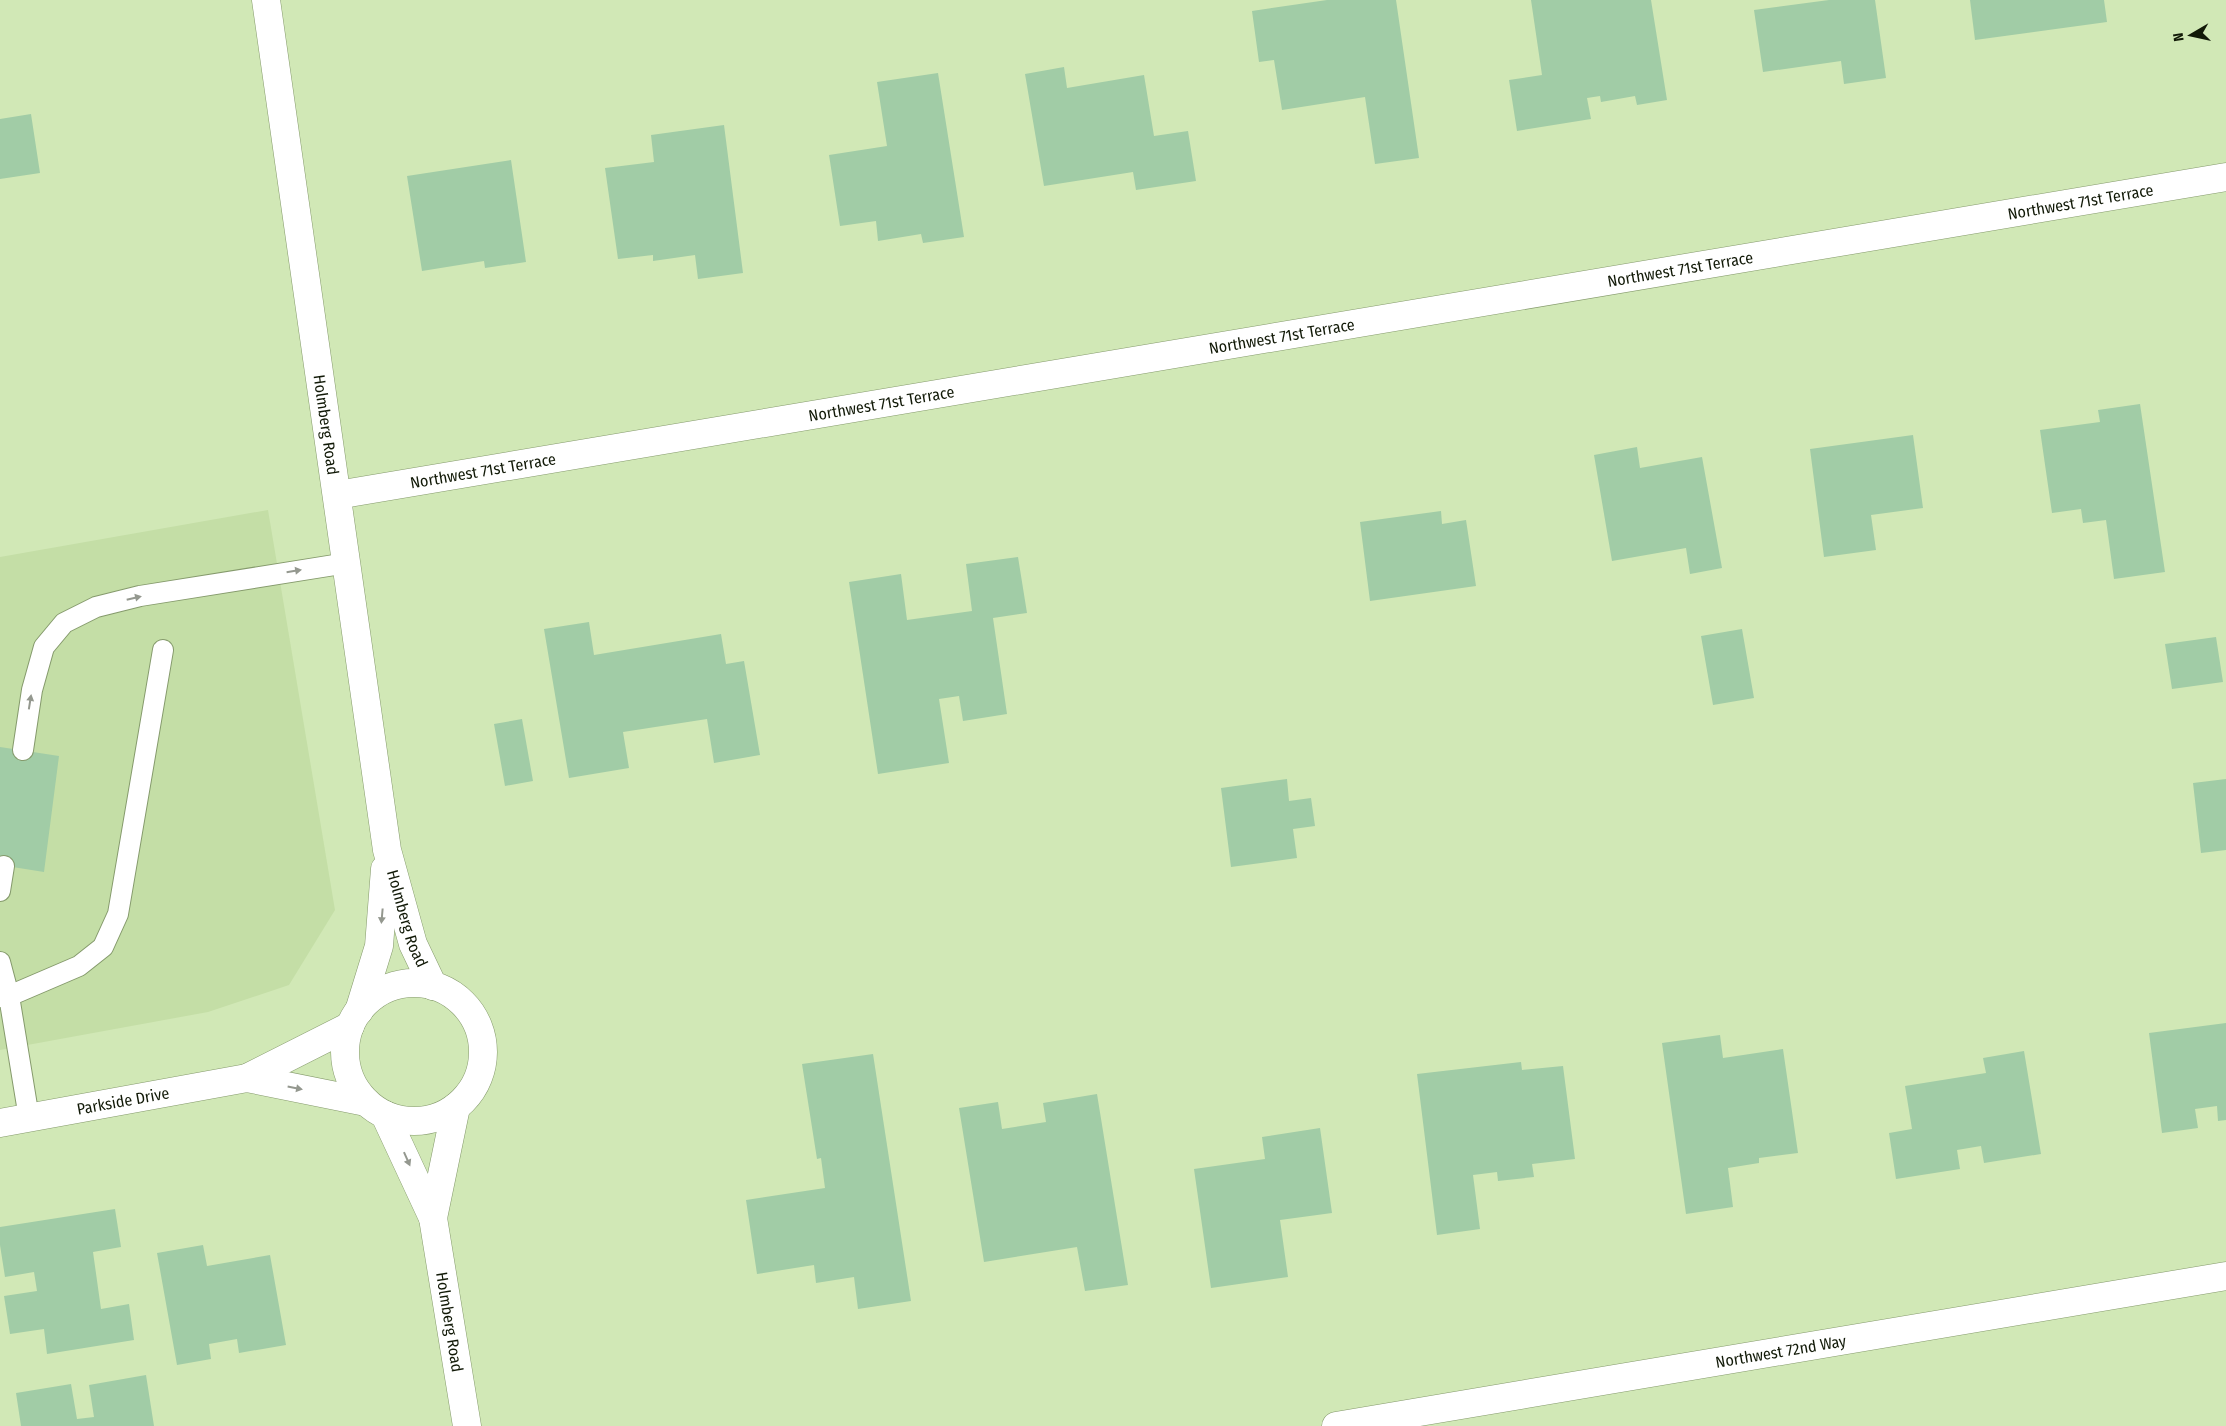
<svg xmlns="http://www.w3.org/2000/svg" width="2226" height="1426" viewBox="0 0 2226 1426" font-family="'Fira Sans Condensed',sans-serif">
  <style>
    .built { fill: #c4dea6 }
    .building { fill: #a1cca6 }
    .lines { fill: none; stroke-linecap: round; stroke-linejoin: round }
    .service-casing { stroke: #859a6c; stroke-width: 22 }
    .minor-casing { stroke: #859a6c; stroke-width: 29 }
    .tertiary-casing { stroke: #859a6c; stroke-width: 29 }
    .service { stroke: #fff; stroke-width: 20 }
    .minor { stroke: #fff; stroke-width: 28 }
    .tertiary { stroke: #fff; stroke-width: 28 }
    .oneway { fill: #94988f }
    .labels { text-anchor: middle; stroke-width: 4; stroke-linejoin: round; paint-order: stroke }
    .street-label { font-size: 16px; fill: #111907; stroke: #d1e8b6 }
  </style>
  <rect width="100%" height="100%" fill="#d1e8b6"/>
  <path class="built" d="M268,510l67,400 -46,75 -81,27 -208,38v-493z"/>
  <path class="building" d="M1327,0h69l23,158 -44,6 -10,-67 -83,13 -8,-50 -15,2 -7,-51z
    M1531,0h120l16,100 -30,5 -2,-9 -34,6 -1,-6 -13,2 4,21 -74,12 -8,-51 33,-5z
    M1829,0h46l11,78 -42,6 -3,-23 -78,11 -9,-62z
    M1970,0h134l3,22 -132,18z
    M1064,67l3,21 77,-13 10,61 34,-5 8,50 -60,9 -3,-18 -89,14 -19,-112z
    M938,73l26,164 -41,6 -2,-9 -43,7 -2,-20 -36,5 -11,-71 58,-9 -10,-64z
    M31,114l9,59 -40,6v-60z
    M724,125l19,148 -45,6 -3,-24 -42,6v-6l-35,4 -13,-91 49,-6 -3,-27z
    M511,160l15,102 -41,6 -1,-7 -62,10 -15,-95z
    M2140,404l25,168 -51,7 -8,-59 -23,3 -2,-14 -29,4 -12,-83 60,-8 -2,-12z
    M1913,435l10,73 -52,7 5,35 -52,7 -14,-108z
    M1637,447l3,21 62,-11 20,111 -32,6 -4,-26 -74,13 -18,-106z
    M1441,511l1,13 24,-4 10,66 -106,15 -10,-79z
    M1018,557l9,56 -34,5 14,96 -44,7 -4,-25 -20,3 10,64 -71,11 -29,-192 52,-8 6,46 65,-9 -6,-47z
    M589,622l5,33 127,-21 5,30 18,-3 16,94 -46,8 -7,-44 -84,13 6,36 -60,10 -25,-149z
    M1742,629l12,69 -41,7 -12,-69z
    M2216,637l7,45 -51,7 -7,-45z
    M522,719l11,62 -28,5 -11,-62z
    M0,747l59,9 -15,116 -44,-7z
    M1287,779l2,22 22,-3 4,28 -22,3 4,29 -66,9 -10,-79z
    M2226,779v71l-25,3 -8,-70z
    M2226,1023v97l-8,1 -1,-15 -22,3 3,19 -36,5 -13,-100z
    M1720,1035l3,23 60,-9 15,104 -39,5v5l-31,5 5,39 -47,7 -24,-171z
    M2024,1051l17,103 -57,9 -3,-17 -24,4 3,19 -64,10 -7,-46 23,-4 -7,-43 81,-13 -3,-15z
    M873,1054l38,247 -53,8 -4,-32 -38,6 -2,-18 -57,9 -11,-74 79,-12 -4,-30 -4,1 -15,-95z
    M1521,1062l1,8 41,-4 12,93 -43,5 2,13 -36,4 -1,-9 -24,3 7,54 -43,6 -20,-161z
    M1097,1094l31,191 -43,6 -8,-44 -93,15 -25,-154 39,-6 4,27 44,-7 -3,-19z
    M1320,1128l12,85 -52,7 8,57 -77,11 -17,-119 71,-10 -3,-22z
    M115,1209l6,38 -28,5 8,57 28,-5 5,36 -87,14 -3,-25 -34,5 -6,-38 33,-5 -3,-19 -29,5 -5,-32v-18z
    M203,1245l4,21 63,-11 16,90 -47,8 -2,-14 -28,5 2,15 -34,6 -20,-112z
    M146,1375l8,51h-133l-5,-33 55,-9 6,35 17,-2 -5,-32z"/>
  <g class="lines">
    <defs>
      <path id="service" d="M23,750l9,-60 12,-43 20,-24 32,-16 44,-11 207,-33
        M0,891l4,-25
        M0,962l9,34
        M9,996l70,-30 24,-19 15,-33 45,-264
        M0,997l9,-1 20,122"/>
      <g id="minor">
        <path id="s1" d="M337,495l1889,-318"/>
        <path id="s2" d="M1336,1426l890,-150"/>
      </g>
      <g id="tertiary">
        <path id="s3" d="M266,0l121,850 26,94 20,42"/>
        <circle cx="414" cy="1052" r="69"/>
        <path d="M359,1011l20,-65 6,-77"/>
        <path d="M247,1078l119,24"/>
        <path id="s4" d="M385,1115l48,103 34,208"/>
        <path id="s5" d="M0,1123l247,-45 103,-52"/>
        <path d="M433,1218l23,-111"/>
      </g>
    </defs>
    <use href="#service" class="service-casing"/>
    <use href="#minor" class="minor-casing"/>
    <use href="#tertiary" class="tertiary-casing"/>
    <use href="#service" class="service"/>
    <use href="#minor" class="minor"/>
    <use href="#tertiary" class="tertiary"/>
  </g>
  <defs><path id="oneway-solid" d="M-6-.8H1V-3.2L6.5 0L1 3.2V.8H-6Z" transform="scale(1.25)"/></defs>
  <g class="oneway">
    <use href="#oneway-solid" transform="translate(294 571) rotate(-9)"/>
    <use href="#oneway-solid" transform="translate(134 598) rotate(-13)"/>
    <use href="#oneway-solid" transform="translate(30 702) rotate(-81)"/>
    <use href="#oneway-solid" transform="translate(382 916) rotate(95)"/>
    <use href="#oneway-solid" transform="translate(295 1088) rotate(11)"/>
    <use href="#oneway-solid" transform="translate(407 1159) rotate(66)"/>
  </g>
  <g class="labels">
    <g class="street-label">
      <text dy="6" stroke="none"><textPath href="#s1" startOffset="1768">Northwest 71st Terrace</textPath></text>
      <text dy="6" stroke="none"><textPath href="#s1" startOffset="1362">Northwest 71st Terrace</textPath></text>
      <text dy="6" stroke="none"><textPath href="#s1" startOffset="958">Northwest 71st Terrace</textPath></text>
      <text dy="6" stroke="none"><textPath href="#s1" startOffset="552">Northwest 71st Terrace</textPath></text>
      <text dy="6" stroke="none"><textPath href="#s3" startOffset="429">Holmberg Road</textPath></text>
      <text dy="6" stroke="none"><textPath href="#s1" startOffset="148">Northwest 71st Terrace</textPath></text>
      <text dy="6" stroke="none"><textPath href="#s3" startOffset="930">Holmberg Road</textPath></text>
      <text dy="6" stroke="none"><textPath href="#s5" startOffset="125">Parkside Drive</textPath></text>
      <text dy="6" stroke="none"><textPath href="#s4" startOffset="219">Holmberg Road</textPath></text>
      <text dy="6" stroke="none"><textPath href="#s2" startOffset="451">Northwest 72nd Way</textPath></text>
    </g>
  </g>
  <g transform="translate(2191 35) rotate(261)" stroke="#d1e8b6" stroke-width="4" paint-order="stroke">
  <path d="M0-4L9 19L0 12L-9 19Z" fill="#111907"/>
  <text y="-8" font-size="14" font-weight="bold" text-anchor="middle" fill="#111907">N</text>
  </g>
</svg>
